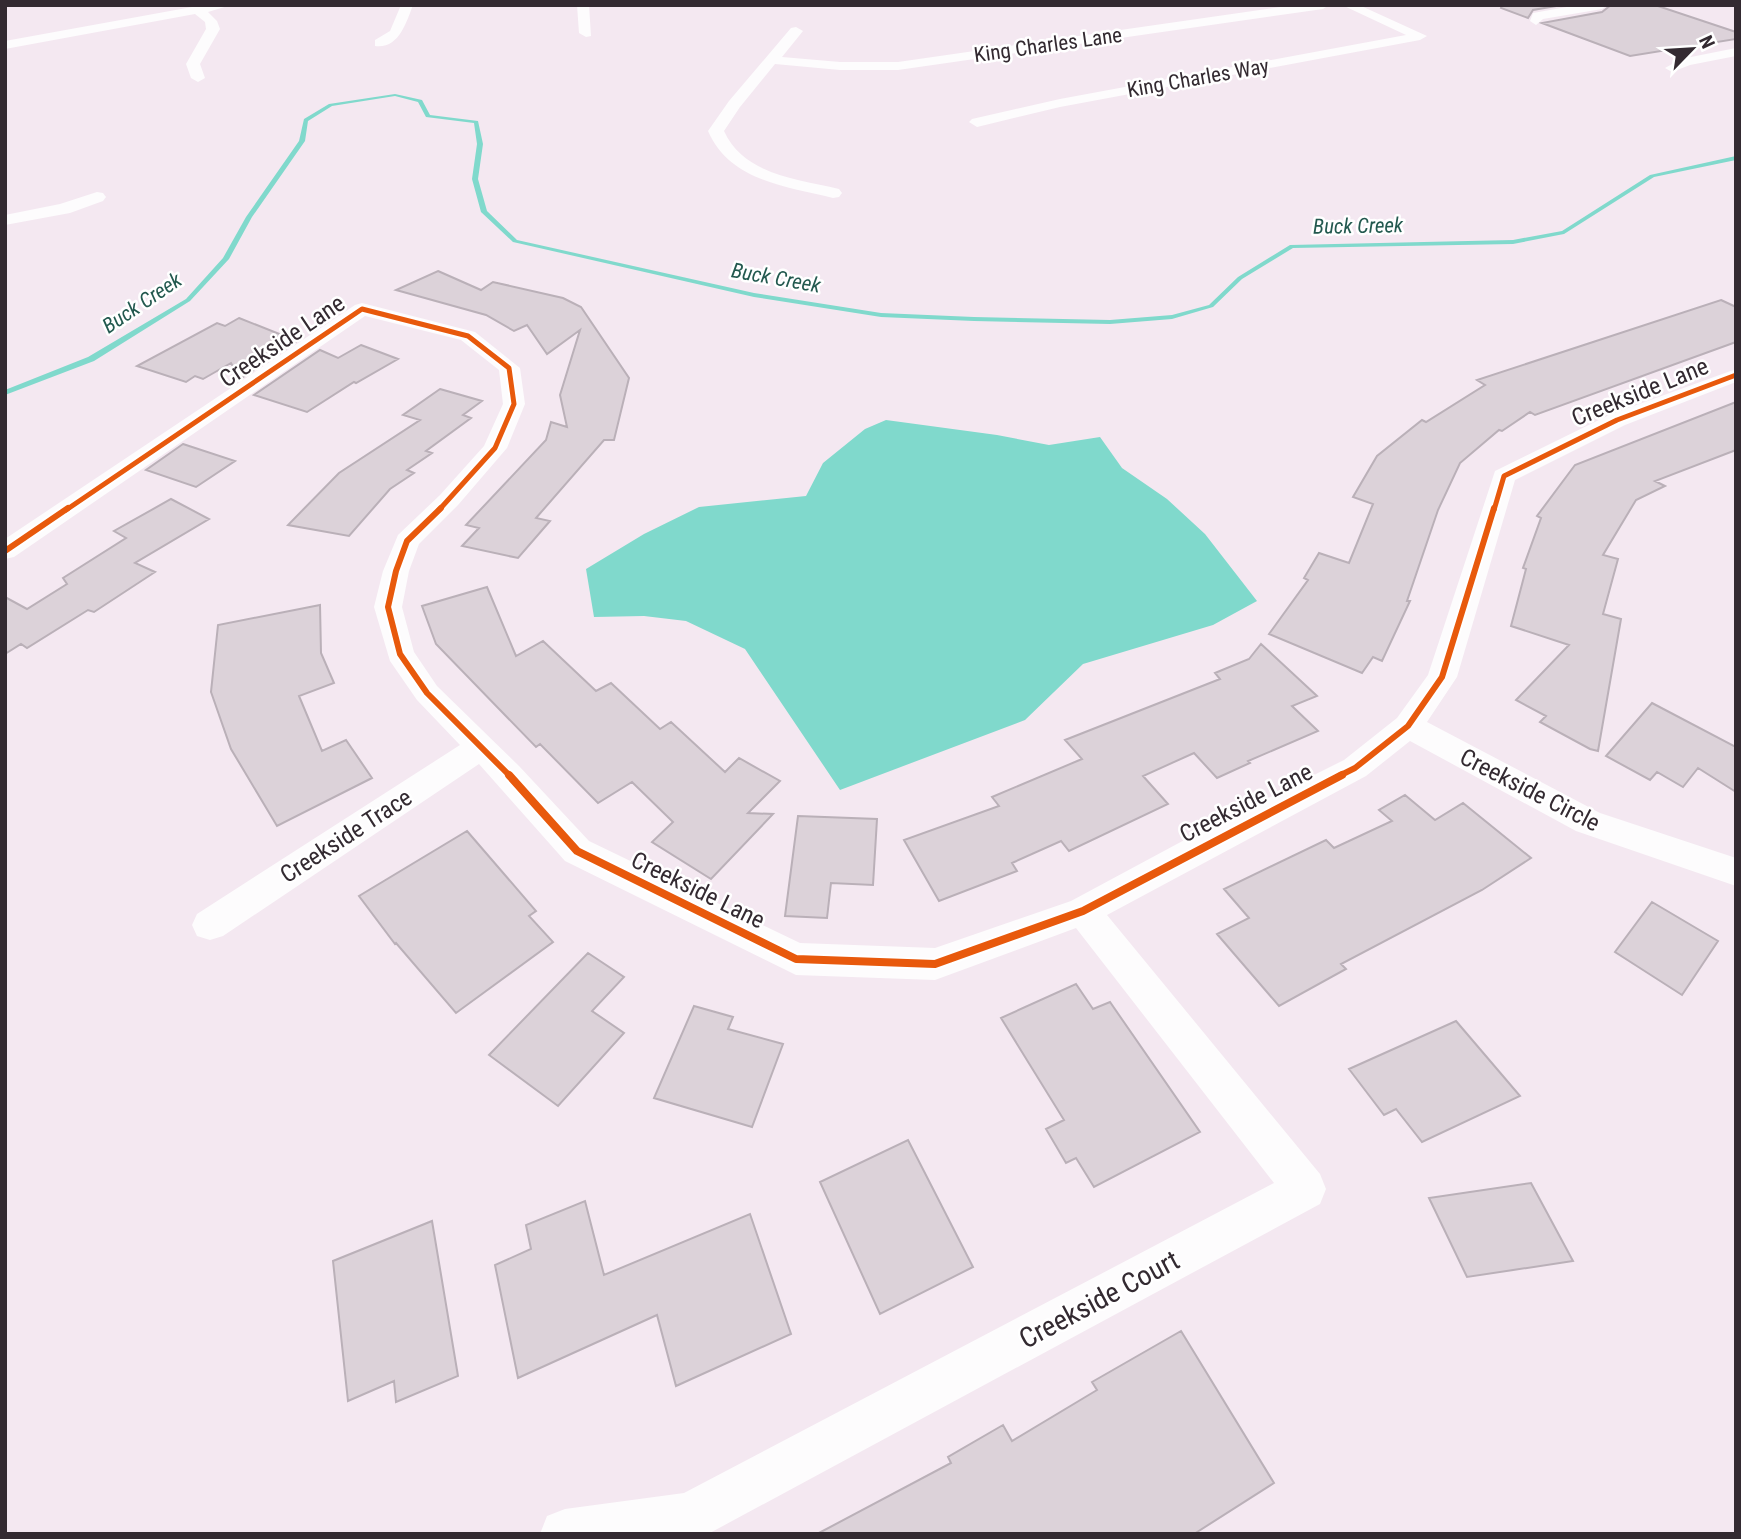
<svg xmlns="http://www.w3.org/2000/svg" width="1741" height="1539" viewBox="0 0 1741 1539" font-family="'Roboto Condensed',sans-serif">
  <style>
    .water { fill: #80d9cc }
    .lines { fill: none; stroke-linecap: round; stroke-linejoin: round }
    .stream { fill: #80d9cc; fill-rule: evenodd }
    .building { fill: #dcd2d9; stroke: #bab0b8; stroke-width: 2 }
    .minor { fill: #fdfcfd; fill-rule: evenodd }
    .cycleway-far2-casing { stroke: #fff; stroke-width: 9 }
    .cycleway-far1-casing { stroke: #fff; stroke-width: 10 }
    .cycleway-casing { stroke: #fff; stroke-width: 12 }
    .cycleway-far2 { stroke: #e8590c; stroke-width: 5 }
    .cycleway-far1 { stroke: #e8590c; stroke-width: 6 }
    .cycleway { stroke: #e8590c; stroke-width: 8 }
    .labels { text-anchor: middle; stroke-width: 5; stroke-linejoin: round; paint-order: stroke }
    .far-street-label { font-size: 21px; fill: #332a31; stroke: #fff }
    .far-water-label { font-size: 21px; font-style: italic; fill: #23594f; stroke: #fff }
    .street-label { font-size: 24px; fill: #332a31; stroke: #fff }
    .near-street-label { font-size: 28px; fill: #332a31; stroke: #fff }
  </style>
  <rect width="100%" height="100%" fill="#f4e8f1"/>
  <path class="water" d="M886,420l111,15 52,10 51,-8 22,31 45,31 38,35 52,67 -44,24 -130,39 -58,56 -185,70 -95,-141 -59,-28 -42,-5 -50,1 -8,-48 58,-35 55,-27 107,-11 17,-33 42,-34z"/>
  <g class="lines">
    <path class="stream" d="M395,94l27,6 8,15 48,6 5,23 -5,35 9,32 30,29 237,53 127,20 93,4 136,3 62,-5 37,-10 29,-28 52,-32 223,-5 49,-9 88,-56 86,-19v4l-82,17 -90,57 -51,10 -220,4 -51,31 -29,28 -41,12 -62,5 -136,-3 -93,-4 -127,-20 -241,-55 -32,-30 -9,-33 5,-35 -3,-21 -48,-6 -8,-15 -23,-6 -63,10 -24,15 -3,20 -53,76 -23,42 -39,42 -96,60 -89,34v-5l83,-33 98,-58 37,-41 23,-41 53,-76 5,-22 25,-15z"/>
  </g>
  <path class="building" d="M1502,5h60l-29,5 -5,8 -27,-10z
    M1611,5h44l81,27v7l-106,17 -88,-33 60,-11z
    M438,271l43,19 12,-8 70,16 18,9 48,71 -15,62h-10l-68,78 14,3 -32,37 -56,-12 17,-18 -13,-3 80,-85 5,-18 16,5 -7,-32 20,-65 -33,24 -20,-29 -13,6 -28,-16 -90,-25z
    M1721,300l15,7v35l-201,73 -5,-3 -28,19 -3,-1 -39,33 -22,47 -31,91h3l-28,60 -9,-4 -11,16 -93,-39 39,-54 -4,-2 15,-25 30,10 24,-59 -20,-7 24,-41 45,-36 4,2 59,-37 -8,-5z
    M239,318l58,23 -57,38 -9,-16 -28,16 -8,-3 -9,6 -49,-16 80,-43 8,3z
    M361,345l37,14 -42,24 -2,-1 -47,30 -53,-17 66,-45 18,8z
    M440,389l42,12 -19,14 8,3 -45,33 6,2 -25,17 7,3 -24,16 -41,47 -61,-11 51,-52 81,-53 -17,-5z
    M1736,402v48l-81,31 10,5 -29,14 -33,55 15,4 -15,55 18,5 -23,132 -8,-2 -50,-27 6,-6 -30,-16 53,-55 -58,-19 15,-57 -3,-1 18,-50 -4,-2 38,-51z
    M183,444l52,17 -39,26 -50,-17z
    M171,499l38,20 -74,44 20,9 -61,40 -6,-2 -61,38 -6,-4 -16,10v-57l22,12 40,-25 -4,-6 63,-40 -12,-7z
    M487,587l29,69 27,-15 53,50 15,-8 49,46 11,-7 54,50 14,-14 41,23 -32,32 25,1 -62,65 -59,-37 21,-20 -41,-40 -34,21 -58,-59 -4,3 -100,-103 -14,-38z
    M320,605l1,48 13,30 -35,13 23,55 24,-11 26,38 -95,48 -46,-77 -20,-57 7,-67z
    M1261,644l56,52 -25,10 26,25 -70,30 2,2 -33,15 -23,-25 -51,23 25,28 -99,47 -8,-10 -49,22 5,8 -78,30 -35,-61 95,-34 -7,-9 90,-38 -17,-19 155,-61 -5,-6 34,-14z
    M1652,703l84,44v45l-38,-24 -15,19 -26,-15 -7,8 -44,-24z
    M1405,795l30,25 28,-17 68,55 -49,32 -141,74 5,5 -67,37 -62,-72 32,-16 -25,-29 102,-49 8,8 58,-27 -13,-11z
    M798,816l79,3 -4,66 -42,-2 -4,35 -42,-2z
    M467,831l69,80 -7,5 24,26 -97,71 -60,-70 -1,1 -36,-48z
    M1652,902l66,39 -36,54 -67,-43z
    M588,953l36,24 -32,34 32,22 -66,73 -69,-51z
    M1076,984l17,25 17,-7 90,130 -106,55 -18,-29 -10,5 -20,-34 18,-9 -63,-102z
    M694,1006l39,11 -5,12 55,15 -31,83 -98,-29z
    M1456,1021l64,75 -98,46 -26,-33 -12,6 -35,-46z
    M908,1140l65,127 -93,47 -60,-132z
    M1531,1183l42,78 -106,16 -38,-79z
    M585,1201l19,74 146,-61 41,120 -115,52 -19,-71 -139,63 -23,-113 36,-16 -5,-24z
    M432,1221l26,155 -62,26 -2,-21 -46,20 -15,-140z
    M1181,1331l93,152 -80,51h-377l134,-71 -3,-6 55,-32 9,16 85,-51 -5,-8z"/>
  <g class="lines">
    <path class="minor" d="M203,5h28l-23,7 9,9 3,8 -20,35 5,14 -7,4 -7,-4 -5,-14 20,-35 -1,-7 -10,-8 -190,35v-8z
      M401,5h12c-7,18 -14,44 -38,41v-6l15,-9z
      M577,5h12l2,31 -5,1 -7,-4z
      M1295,5h34l-6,4 -425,61h-58l-65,-6 -35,43 -16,24c20,44 73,48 115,58l3,4 -3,4 -6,1c-48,-12 -103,-17 -125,-67l21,-30 62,-73 5,-1 7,4 -21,26 58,5h58z
      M1342,5h17l68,31 -7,4 -360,67 -83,20 -8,-5 3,-3 88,-20 346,-64z
      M1578,5h30l-6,4 -59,10 -7,6 -6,-4 3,-8z
      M1736,48v8l-46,9 -18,7 -7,-4 16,-9z
      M97,192l6,1 3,4 -3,4 -33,12 -65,12v-10l55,-11z
      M362,303l113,29 45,36 5,36 -18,44 -49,57 -39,39 -10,27 -7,36 12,45 23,34 82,80 70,75 211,102 135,5 136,-47 119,-64 154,-77 53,-42 31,-43 67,-204 114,-56 127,-46v13l-111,43 -110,55 -58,197 -30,45 173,91 136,45v28l-160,-55 -166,-90 -44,35 -259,139 213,259 6,15 -6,15 -612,330h-168l7,-18 18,-7 119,-16 590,-310 -198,-255 -141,52 -139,-5 -231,-114 -86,-97 -256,172 -13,4 -13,-4 -5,-11 5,-11 263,-169 -43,-45 -27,-39 -16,-54 9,-36 15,-36 42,-40 44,-49 19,-42 -4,-34 -38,-30 -96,-24 -351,241 -9,2v-20l350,-234z"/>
    <defs>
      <path id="cycleway-far2" d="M66,510l296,-201 106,27 41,32 5,36 -19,44 -56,62
        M1494,510l10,-34 113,-56 119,-45"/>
      <path id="cycleway-far1" d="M441,508l-34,33 -11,30 -8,36 12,47 27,39 83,83
        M5,551l63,-43
        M1339,776l16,-8 53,-42 34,-49 52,-169"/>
      <path id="cycleway" d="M509,775l68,76 219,108 139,5 148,-53 259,-136"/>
    </defs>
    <use href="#cycleway-far2" class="cycleway-far2-casing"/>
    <use href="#cycleway-far1" class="cycleway-far1-casing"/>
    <use href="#cycleway" class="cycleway-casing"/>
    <use href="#cycleway-far2" class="cycleway-far2"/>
    <use href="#cycleway-far1" class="cycleway-far1"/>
    <use href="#cycleway" class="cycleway"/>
  </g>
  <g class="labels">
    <g class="far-street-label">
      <text transform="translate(1048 45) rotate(-8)" y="7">King Charles Lane</text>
      <text transform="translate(1198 78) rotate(-10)" y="7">King Charles Way</text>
    </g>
    <g class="far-water-label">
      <text transform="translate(1358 226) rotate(-1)" y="7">Buck Creek</text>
      <text transform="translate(776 278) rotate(10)" y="7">Buck Creek</text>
      <text transform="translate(142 303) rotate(-34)" y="7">Buck Creek</text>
    </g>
    <g class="street-label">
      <text transform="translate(282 341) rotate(-34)" y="8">Creekside Lane</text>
      <text transform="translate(1640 392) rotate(-22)" y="8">Creekside Lane</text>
      <text transform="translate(1530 790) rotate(27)" y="8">Creekside Circle</text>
      <text transform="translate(1246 803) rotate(-27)" y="8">Creekside Lane</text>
      <text transform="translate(346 836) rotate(-33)" y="8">Creekside Trace</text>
      <text transform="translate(698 890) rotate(26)" y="8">Creekside Lane</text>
    </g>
    <g class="near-street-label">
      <text transform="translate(1099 1299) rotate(-28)" y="10">Creekside Court</text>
    </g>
  </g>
  <rect width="1741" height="1539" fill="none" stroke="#332a31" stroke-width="14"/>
  <g transform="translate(1692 49) rotate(65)" stroke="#ffffff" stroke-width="5" paint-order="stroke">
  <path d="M0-5L12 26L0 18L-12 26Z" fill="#332a31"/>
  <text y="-10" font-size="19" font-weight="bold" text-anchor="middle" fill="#332a31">N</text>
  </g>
</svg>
